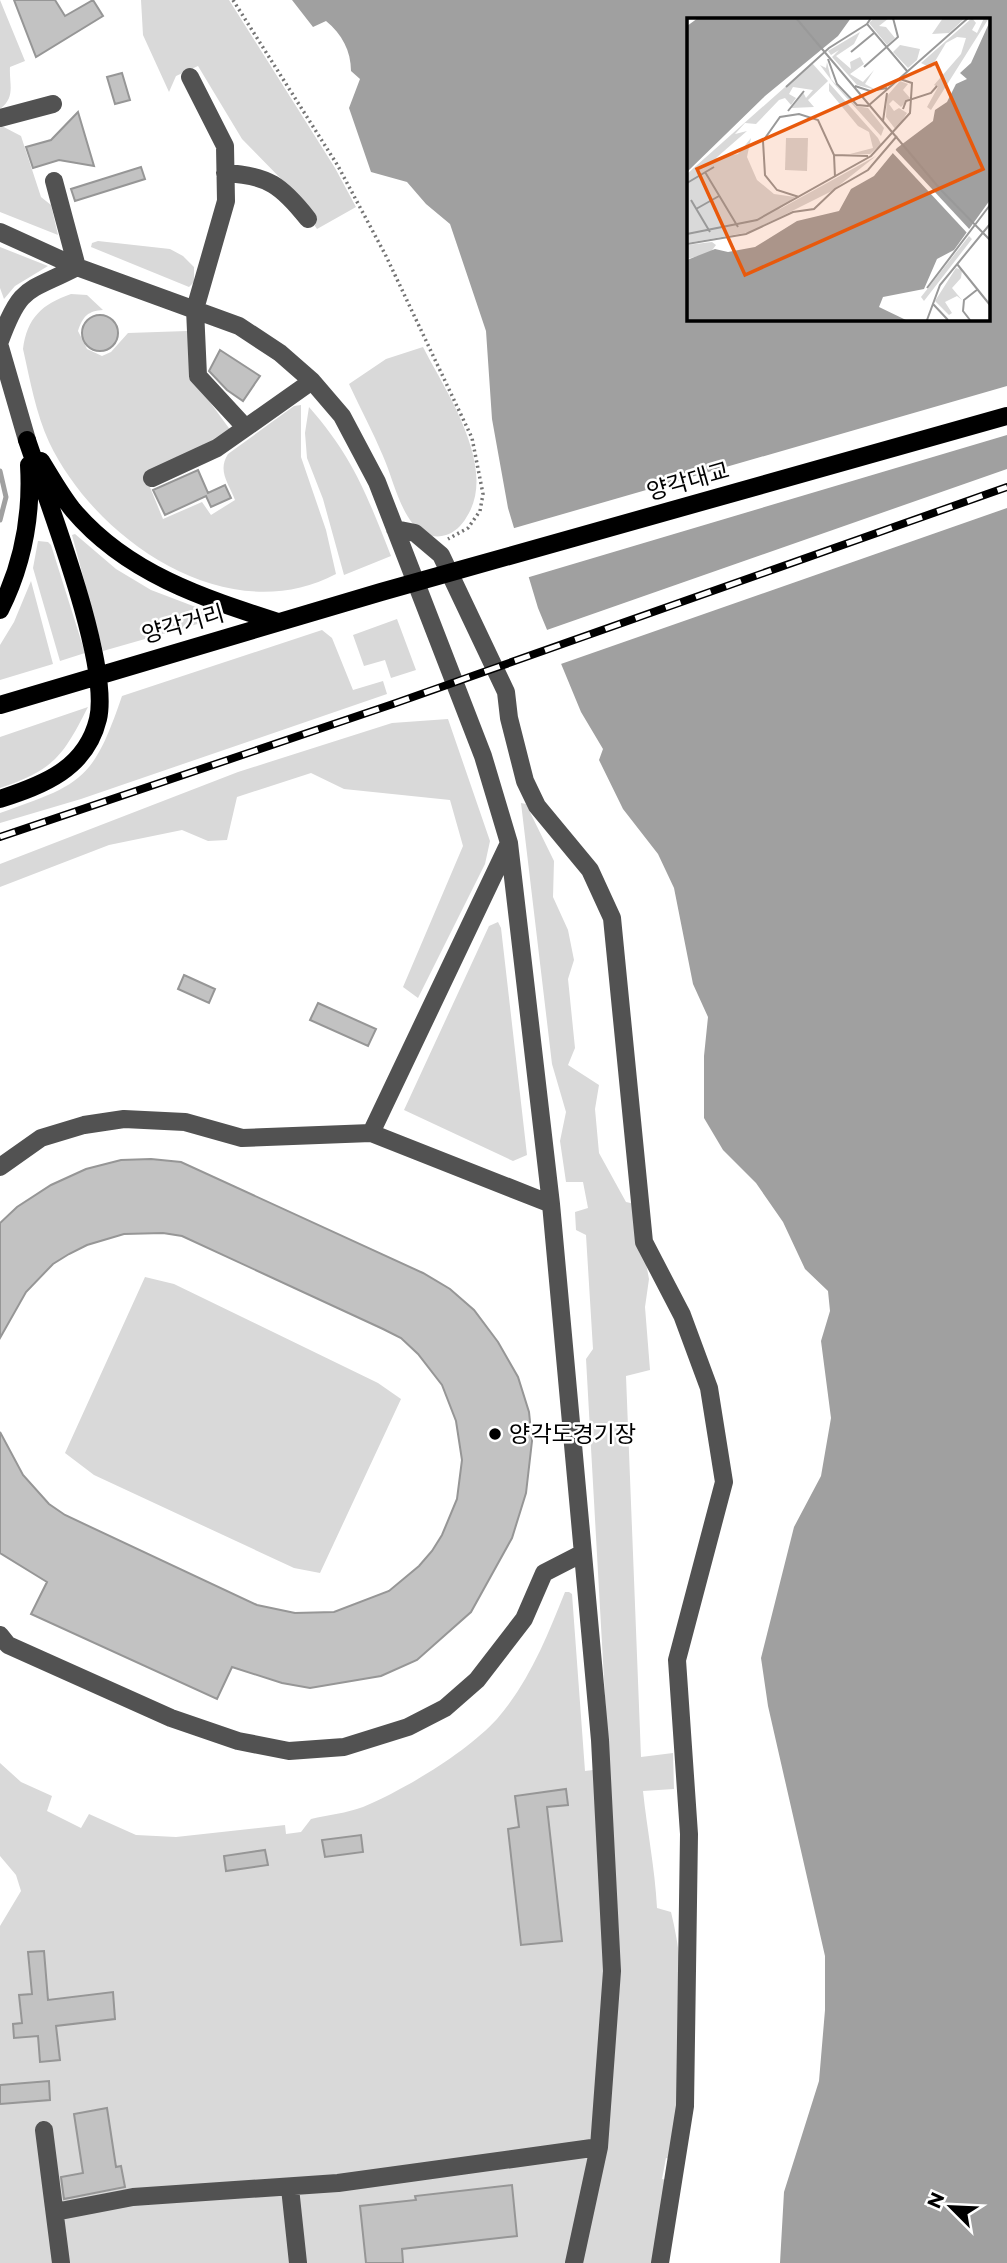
<svg xmlns="http://www.w3.org/2000/svg" width="1007" height="2263" viewBox="0 0 1007 2263" font-family="Montserrat,'Noto Sans KR',sans-serif">
  <style>
    .green { fill: #d9d9d9 }
    .water { fill: #a0a0a0; fill-rule: evenodd }
    .pier { fill: #fff }
    .lines { fill: none; stroke-linecap: round; stroke-linejoin: round }
    .stream { stroke: #a0a0a0; stroke-width: 5 }
    .building { fill: #c2c2c2; stroke: #969696; stroke-width: 2 }
    .path { stroke: #747474; stroke-width: 3.5; stroke-dasharray: 2 3.5; stroke-linecap: butt }
    .minor { stroke: #525252; stroke-width: 18 }
    .major { stroke: #000; stroke-width: 18 }
    .rail-casing { stroke: #000; stroke-width: 8 }
    .rail { stroke: #fff; stroke-width: 5; stroke-dasharray: 16; stroke-linecap: butt }
    .poi-dot { fill: #000; stroke: #fff; stroke-width: 2.5 }
    .labels { text-anchor: middle; stroke-width: 5; stroke-linejoin: round; paint-order: stroke }
    .street-label { font-size: 23px; fill: #000; stroke: #fff }
    .poi-label { font-size: 23px; fill: #000; stroke: #fff; text-anchor: start }
    .inset-road { fill: none; stroke: #999; stroke-width: 2 }
    .view { fill: #e8590c; fill-opacity: 0.15; stroke: #e8590c; stroke-width: 3.5 }
    .inset-edge { fill: none; stroke: #000; stroke-width: 3.5 }
  </style>
  <rect width="100%" height="100%" fill="#fff"/>
  <path class="green" d="M0,0l25,61 -15,6c-1,17 6,30 -10,42z
    M141,0h88l106,168 21,39 -39,22 -29,-43 -46,-47 -44,-73 -22,10 -7,16 -26,-57z
    M0,125l21,11 20,61 10,8 7,30 -58,-23z
    M98,241l72,8 13,7 11,11v15l-5,5 -98,-40 1,-4z
    M0,247l48,19 -33,20 -11,13 -4,-11z
    M71,294l16,1 16,15c-15,1 -20,6 -25,21l9,18 15,7 9,-4 17,-19 59,-2 9,52 35,48 -86,44 18,44 39,-17 9,13 24,-15c-6,-16 -18,-29 -7,-46l66,-48 7,-1v52l25,73 10,44c-108,57 -240,-33 -287,-132 -13,-28 -19,-62 -26,-93 4,-31 19,-45 48,-55z
    M423,347c23,45 76,122 43,171 -4,7 -12,15 -20,17 -12,4 -25,-1 -33,-11 -15,-19 -20,-45 -30,-68 -10,-24 -23,-48 -34,-72l37,-25z
    M309,407c44,50 58,88 82,149l-47,19 -21,-76 -16,-41 -2,-25z
    M75,534l41,35 35,21 71,27 -119,34 -31,-116z
    M38,541l10,1 3,3 34,108 -25,8 -27,-93z
    M31,581l22,83 -53,16v-35l14,-23z
    M397,619l19,51 -25,8 -6,-18 -21,6 -11,-31z
    M322,630l10,8 21,52 30,-9 4,13 -306,105 -81,24v-10c82,-29 93,-32 122,-117z
    M88,707c-25,49 -34,63 -88,81v-51z
    M448,719l42,122 -5,23 -67,134 -15,-11 60,-141 -13,-46 -106,-11 -33,-16 -74,24 -10,43 -19,1 -26,-11 -73,15 -109,42v-23l238,-92 154,-49z
    M521,803l5,1 28,57 -1,36 15,33 6,30 -6,19 7,69 -7,17 31,20 -4,24 4,44 27,49 9,2 14,75 -4,28 5,63 -24,6 15,381 32,-4 1,36 -31,2c4,39 12,77 14,117l14,4c20,80 11,165 1,247l-6,-1 -4,21 5,1 -11,83h-656v-337l21,-35 -5,-16 -16,-19v-93l21,19 31,14 -5,15 34,17 8,-14 47,21 40,2 109,-12 1,9 15,-2 10,-13c17,-4 36,-6 52,-12 41,-17 104,-55 134,-88 32,-37 50,-82 68,-127h4l3,2 13,177 24,-3 -23,-409 7,-10 -7,-114 -10,-5 -1,-18 13,-4 -5,-26h-17l-6,-41 6,-29 -14,-48z
    M498,922l3,6 26,227 -14,6 -109,-51 85,-184z
    M145,1277l29,7 204,99 23,16 -81,174 -26,-5 -200,-93 -29,-22z"/>
  <path class="water" d="M292,0h715v2263h-227l4,-71 35,-111 6,-71v-54l-57,-250 -7,-48 33,-131 27,-51 10,-58 -10,-77 9,-30 -2,-20 -23,-22 -22,-47 -27,-39 -33,-33 -19,-32v-62l4,-39 -15,-33 -19,-96 -16,-34 -35,-45 -24,-49 4,-11 -22,-37 -43,-104 -30,-100 -16,-89 -6,-88 -36,-107 -24,-20 -19,-22 -36,-10 -22,-64 11,-29 -9,-8c0,-20 -9,-37 -25,-50l-13,6zM688,19h300v299h-300z"/>
  <path class="pier" d="M1007,386v49l-481,143 -15,-49z
    M1007,469v39l-449,157 -14,-34z"/>
  <g class="lines">
    <path class="stream" d="M0,471l6,26 -6,23"/>
  </g>
  <path class="building" d="M14,0h41l10,16 28,-16 10,16 -67,41z
    M122,73l8,27 -15,4 -8,-27z
    M78,112l16,54 -35,-6 -26,8 -7,-21 25,-7z
    M141,167l4,12 -70,22 -4,-12z
    M82 333a18 18 0 1 1 36 0a18 18 0 1 1-36 0Z
    M220,350l40,26 -17,25 -16,-11 -18,-19z
    M198,470l10,23 17,-8 6,13 -20,9 -5,-11 -41,19 -12,-25z
    M184,975l31,14 -6,14 -31,-14z
    M318,1003l58,26 -8,17 -58,-26z
    M151,1159l30,3 242,111 27,16 24,21 24,32 20,35 11,35 3,29 -6,52 -14,45 -41,74 -54,48 -36,16 -71,12 -28,-5 -50,-16 -15,32 -186,-85 16,-32 -47,-29v-121l23,43 26,29 16,11 192,90 38,8 39,-1 55,-21 30,-25 13,-15 10,-16 15,-36 5,-39 -6,-39 -14,-36 -24,-31 -17,-16 -18,-9 -201,-93 -19,-3 -39,1 -37,11 -18,9 -16,10 -27,28 -26,46v-115l17,-16 34,-22 35,-16 35,-9z
    M566,1789l2,16 -21,2 15,134 -41,4 -13,-116 11,-2 -4,-31z
    M361,1835l2,17 -38,5 -3,-17z
    M265,1850l3,15 -42,6 -2,-15z
    M44,1951l4,49 65,-8 2,27 -59,7 4,34 -20,2 -2,-26 -24,2 -1,-14 9,-1 -3,-28 13,-1 -4,-42z
    M49,2081l1,19 -50,4v-19z
    M107,2108l9,59 5,-1 4,21 -61,12 -3,-22 22,-4 -9,-59z
    M512,2185l5,51 -115,13 1,14h-37l-6,-57 56,-6 -1,-4z"/>
  <g class="lines">
    <path class="path" d="M233,0l105,166 48,90 86,182 11,56 -3,17 -12,17 -20,11"/>
    <path class="minor" d="M190,77l35,69 1,55 -31,108 3,67 47,51
      M0,118l53,-14
      M225,173c43,2 57,13 83,46
      M54,181l23,86
      M0,232l77,35
      M0,341c21,-57 27,-48 77,-74l162,59 41,27 32,28 30,35 35,66 106,274 26,87 42,361 49,536 12,231 -13,176 -25,116
      M0,347l27,93
      M152,478l65,-30 95,-67
      M395,529l20,4 26,22 65,137 3,26 16,63 12,25 53,64 22,48 32,324 38,73 27,73 15,94 -47,178 12,174 -4,272 -25,157
      M371,1133l138,-290
      M0,1167l41,-29 43,-13 40,-6 61,3 57,16 129,-5 180,71
      M0,1635l8,10 163,73 67,23 51,10 55,-4 64,-20 37,-19 32,-28 47,-61 20,-46 37,-19
      M44,2130l17,133
      M290,2188l8,75
      M55,2212l78,-15 205,-14 261,-36"/>
    <path class="major" d="M41,461c10,16 20,34 32,49 53,63 130,88 205,112
      M0,610c23,-46 32,-94 29,-145
      M0,705l381,-113 626,-176
      M0,799c43,-14 86,-30 98,-80 13,-56 -51,-219 -71,-279"/>
    <defs>
      <path id="rail" d="M0,837l393,-133 614,-217"/>
    </defs>
    <use href="#rail" class="rail-casing"/>
    <use href="#rail" class="rail"/>
  </g>
  <circle class="poi-dot" cx="495" cy="1434" r="7"/>
  <g class="labels">
    <g class="street-label">
      <text transform="translate(688 481) rotate(-16)" y="8">양각대교</text>
      <text transform="translate(183 624) rotate(-16)" y="8">양각거리</text>
    </g>
    <g class="poi-label">
      <text x="509" y="1442">양각도경기장</text>
    </g>
  </g>
  <g transform="translate(687 18)">
    <rect width="303" height="303" fill="#fff"/>
    <path d="M187,0h15l-10,8 7,1 9,11 -8,7 -18,-22zM256,0l21,1 -15,14 -17,1zM285,0l4,5 -4,7 5,3 7,-15h5l-58,92 -4,-3 11,-20 -4,-2 27,-31 5,-16 -9,-1 -11,6 -15,25 -10,-5zM173,14l-6,12 -18,12 15,13 -1,-7 10,-5 4,7 -14,10 13,8 11,-12 -9,14 11,6 -19,-5 -25,-28 7,-7 -8,5 -3,-4zM213,27l20,4 -3,11 -9,8 -15,-16zM140,44l4,17 25,27 12,2 16,20 -3,8 -46,-51 -15,-20 6,3zM125,45l16,18 -20,19 6,7 -23,1 12,-16 3,6 7,-8 -20,-3 -4,7 7,4 -5,7 -6,-7 -6,2 -23,24 -11,-1 -10,11 12,-3 -31,27 22,-4 13,-16 -4,19 10,23 17,14 21,3 -17,13 98,-54 -44,35 -82,41 -63,11v-69zM213,63l8,3 -5,6 7,8 -9,9 -8,-7 -4,4 5,7 5,-3 8,5 -11,17 -10,-13 1,-21zM142,65l49,55 3,6 -11,10h-20l23,-6 -4,-16 -11,-6 -29,-35zM99,120h22l-1,33 -22,-1zM282,218l3,3 -48,62 -3,-4zM25,224l4,3 -6,8 -23,6v-14zM269,250l6,2 -1,8 -9,10 10,12 -5,-4 -12,6 7,11 -3,2 -14,-14z" fill="#d9d9d9"/>
    <path d="M11,0h153l-13,18 -73,60 -78,76v-146zM303,3v179l-36,50 -17,9 -13,30 -41,8 -4,10 27,13h-219v-60l28,-11 13,3 27,-5 42,-26 42,-10 12,-22 23,-13 23,-28 36,-27 2,-11 12,-8 9,-18 11,-5 -7,-6 11,-10z" fill="#a0a0a0"/>
    <path d="M206,129l79,85 -3,3 -79,-85z" fill="#fff"/>
    <path class="inset-road" d="M109,0l144,171 50,51M184,0l-4,6 40,47M164,34l23,-19M141,41l9,25 20,21 11,1 23,-20M177,49l34,-30 -5,-19M168,68l15,5 17,-3M204,68l77,-68M99,69l43,-39 38,-24M216,91l3,-8 25,-8 6,-7M101,93l16,-20M196,103l4,-28M147,137l34,1M18,154l33,55M0,165l27,-16M112,179l-22,-7 -12,-15 -2,-34 17,-24 19,-3 19,6 16,35 1,22M4,182l19,32M9,191l23,-13M0,216l70,-14 114,-64 39,-43 2,-30 -12,-4M0,226l59,-10 47,-22 21,-3 21,-20 33,-19 29,-34M270,246l33,41M240,270l63,-83M246,286l15,16M240,302l13,-35 50,-61M283,302l-7,-9 1,-11 14,-11"/>
    <path class="view" d="M249,45l47,106 -238,106 -48,-106z"/>
    <rect width="303" height="303" class="inset-edge"/>
  </g>
  <g transform="translate(951 2207) rotate(294)" stroke="#ffffff" stroke-width="5" paint-order="stroke">
  <path d="M0-5L12 26L0 18L-12 26Z" fill="#000000"/>
  <text y="-10" font-size="19" font-weight="bold" text-anchor="middle" fill="#000000">N</text>
  </g>
</svg>
